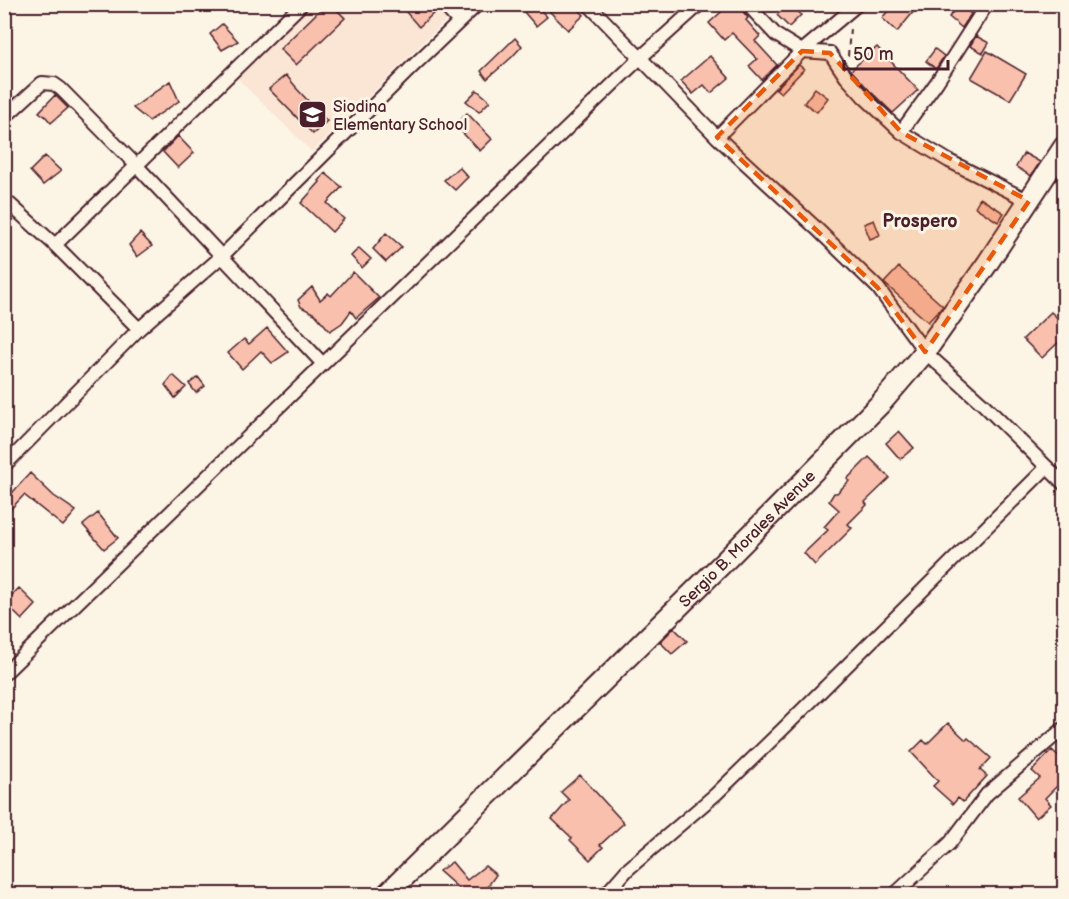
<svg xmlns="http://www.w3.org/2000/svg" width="1069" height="899" viewBox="0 0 1069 899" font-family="'Balsamiq Sans',sans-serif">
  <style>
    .built { fill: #fbe5d4 }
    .building { fill: #f8c0ad; stroke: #4a1f2b; stroke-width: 1.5 }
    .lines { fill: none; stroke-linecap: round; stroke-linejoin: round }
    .street-casing { stroke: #4a1f2b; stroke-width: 16 }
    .primary-casing { stroke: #4a1f2b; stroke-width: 24 }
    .path { stroke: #4a1f2b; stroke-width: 2; stroke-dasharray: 6 4.5; stroke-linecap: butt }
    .street { stroke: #fcf5e5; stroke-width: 12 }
    .primary { stroke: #fcf5e5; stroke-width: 20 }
    .marked { fill: #e8590c; fill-opacity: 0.2; stroke: #e8590c; stroke-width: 4.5; stroke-dasharray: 12 8; stroke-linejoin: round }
    .labels { text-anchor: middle; stroke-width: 6; stroke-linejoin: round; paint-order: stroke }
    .poi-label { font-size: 16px; fill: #4a1f2b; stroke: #fcf5e5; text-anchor: start }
    .street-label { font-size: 16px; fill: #4a1f2b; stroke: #fcf5e5 }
    .neighbourhood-label { font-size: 18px; font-weight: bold; fill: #4a1f2b; stroke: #fcf5e5 }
  </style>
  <rect width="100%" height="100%" fill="#fcf5e5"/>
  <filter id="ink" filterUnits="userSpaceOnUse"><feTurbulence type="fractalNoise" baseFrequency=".0167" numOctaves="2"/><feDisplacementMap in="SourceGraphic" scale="12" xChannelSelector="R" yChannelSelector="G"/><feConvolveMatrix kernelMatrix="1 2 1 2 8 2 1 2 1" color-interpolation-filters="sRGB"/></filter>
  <g filter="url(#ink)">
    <path class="built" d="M311,5h131l9,10 -139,137 -75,-74z"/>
    <path class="building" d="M326,4h5l14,14 -49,47 -16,-16z
      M399,4h36l2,6 -18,17z
      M517,4h18l12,13 -11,9z
      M558,4h16l10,11 -16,15 -18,-18z
      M730,4h7l11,14 -2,2 14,16 -5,5 22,24 -15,15 -13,-14 8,-7 -25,-26 -8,7 -15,-17z
      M789,4h2l10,11 -12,12 -12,-12z
      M894,4h26l-23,28 -15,-14z
      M959,4l12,10 -9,14 -13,-11z
      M222,24l16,17 -16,9 -12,-16z
      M976,36l13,7 -6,10 -13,-7z
      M515,38l7,8 -10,11 -25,22 -6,-8z
      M877,47l41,43 -25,23 -23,-22 -19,-21z
      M935,49l9,7 -8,13 -10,-8z
      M987,51l39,23 -16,26 -39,-22z
      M710,56l19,22 -18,15 -7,-8 -11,9 -12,-13z
      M799,65l5,4 -23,24 -5,-4z
      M286,75l10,12v1l31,33 -14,13 -44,-45z
      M170,81l9,20 -30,20 -16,-13z
      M815,88l13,10 -11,14 -13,-9z
      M477,90l13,11 -11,11 -13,-11z
      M55,95l13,13 -17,15 -5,-6 -7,-5z
      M467,113l25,26 -12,12 -25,-26z
      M178,136l16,17 -16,15 -15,-16z
      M1024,153l16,9 -9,14 -15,-9z
      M45,156l16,15 -18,14 -13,-14z
      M459,167l9,10 -13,13 -11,-10z
      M325,173l17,14 -15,16 17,16 -12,13 -31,-29 19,-21 -1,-1z
      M980,198l24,15 -6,9 -23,-15z
      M874,220l6,15 -10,4 -6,-15z
      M140,233l12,13 -15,11 -8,-12z
      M386,233l16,14 -16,15 -13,-13z
      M359,248l12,11 -9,9 -11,-12z
      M899,267l44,39 -15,16 -44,-39z
      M353,272l26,26 -23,20 -5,-7 -9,12 -12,8 -15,-17 -14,-7 -3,-7 14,-13 8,13 8,-7 3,3z
      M1051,312l14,13v11l-23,22 -19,-19z
      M267,328l21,24 -16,11 -11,-12 -19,18 -14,-16 16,-14 5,5z
      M173,375l13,12 -11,11 -10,-13z
      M198,377l7,9 -9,7 -7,-9z
      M899,431l15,17 -14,11 -14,-16z
      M869,457l21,21 -25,24 2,3 -19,19 4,4 -37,37 -11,-12 24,-23 -4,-3 15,-17 -10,-9 5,-8h3l12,-12 -2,-2z
      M30,473l24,23 22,15 -13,15 -39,-31 -17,18 -3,-2v-9z
      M98,513l20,25 -14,11 -21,-24z
      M19,588l17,17 -14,15 -10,-10 -8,8v-15z
      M674,628l13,13 -15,13 -12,-12z
      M948,723l18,17 2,-2 23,20 -11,12 7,6 -24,26 -5,-4 -5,6 -20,-18 5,-5 -27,-29 12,-12 4,4z
      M1052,750l13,12v16l-20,20 6,7 -15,13 -18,-21 22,-19 -8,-7z
      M580,775l44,48 -24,22 3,2 -13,13 -20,-20 2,-2 -20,-19 17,-19 -8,-8z
      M452,862l15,18 18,-14 11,9 -14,19h-17l-26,-23z"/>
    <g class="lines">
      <defs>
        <path id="street" d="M443,4l16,18
          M588,4l129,133 99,91 62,60 47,64 59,53 80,79
          M747,4l29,31 26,16 28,2 16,24 18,20 37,35 48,29 80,40
          M4,118l38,-35 12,1 7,5 76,77 186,198
          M901,132l36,-50 50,-78
          M717,137l85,-86 56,-47
          M4,199l51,46 84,84
          M55,245l247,-241
          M4,466l135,-137 83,-73 189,-188 67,-64
          M4,674l319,-310 317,-306 60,-54
          M606,894l21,-24 89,-76 68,-66 263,-261
          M895,894l55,-51 37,-49 77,-66"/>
        <g id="primary">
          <path id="s1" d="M387,894l339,-334 156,-158 43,-50 62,-88 77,-117"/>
        </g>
      </defs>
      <use href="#street" class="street-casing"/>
      <use href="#primary" class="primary-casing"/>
      <path class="path" d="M848,56l2,-28"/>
      <use href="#street" class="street"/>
      <use href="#primary" class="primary"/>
    </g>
  </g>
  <path class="marked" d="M802,51l28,2 71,79 128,69 -104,151 -47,-64 -161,-151z"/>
  <defs>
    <symbol id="school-square" viewBox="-11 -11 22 22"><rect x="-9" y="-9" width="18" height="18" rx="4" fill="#4a1f2b" stroke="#fcf5e5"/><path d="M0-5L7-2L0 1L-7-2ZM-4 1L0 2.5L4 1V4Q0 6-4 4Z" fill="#fff"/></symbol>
  </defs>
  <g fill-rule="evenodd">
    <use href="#school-square" x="296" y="98" width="33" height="33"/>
  </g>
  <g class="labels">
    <g class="poi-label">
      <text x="333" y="112">Siodina<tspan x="333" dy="18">Elementary School</tspan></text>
    </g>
    <g class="street-label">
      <text dy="6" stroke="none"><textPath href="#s1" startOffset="506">Sergio B. Morales Avenue</textPath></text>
    </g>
    <g class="neighbourhood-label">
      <text x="920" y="227">Prospero</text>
    </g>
  </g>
  <rect width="1069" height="899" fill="none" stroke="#fcf5e5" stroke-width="24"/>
  <rect x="12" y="12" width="1045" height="875" fill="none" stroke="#4a1f2b" stroke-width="2" filter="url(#ink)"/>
  <path d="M844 60v9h104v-9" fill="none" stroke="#4a1f2b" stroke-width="3"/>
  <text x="853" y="60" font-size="18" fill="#4a1f2b" stroke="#fcf5e5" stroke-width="4.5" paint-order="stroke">50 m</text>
</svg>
